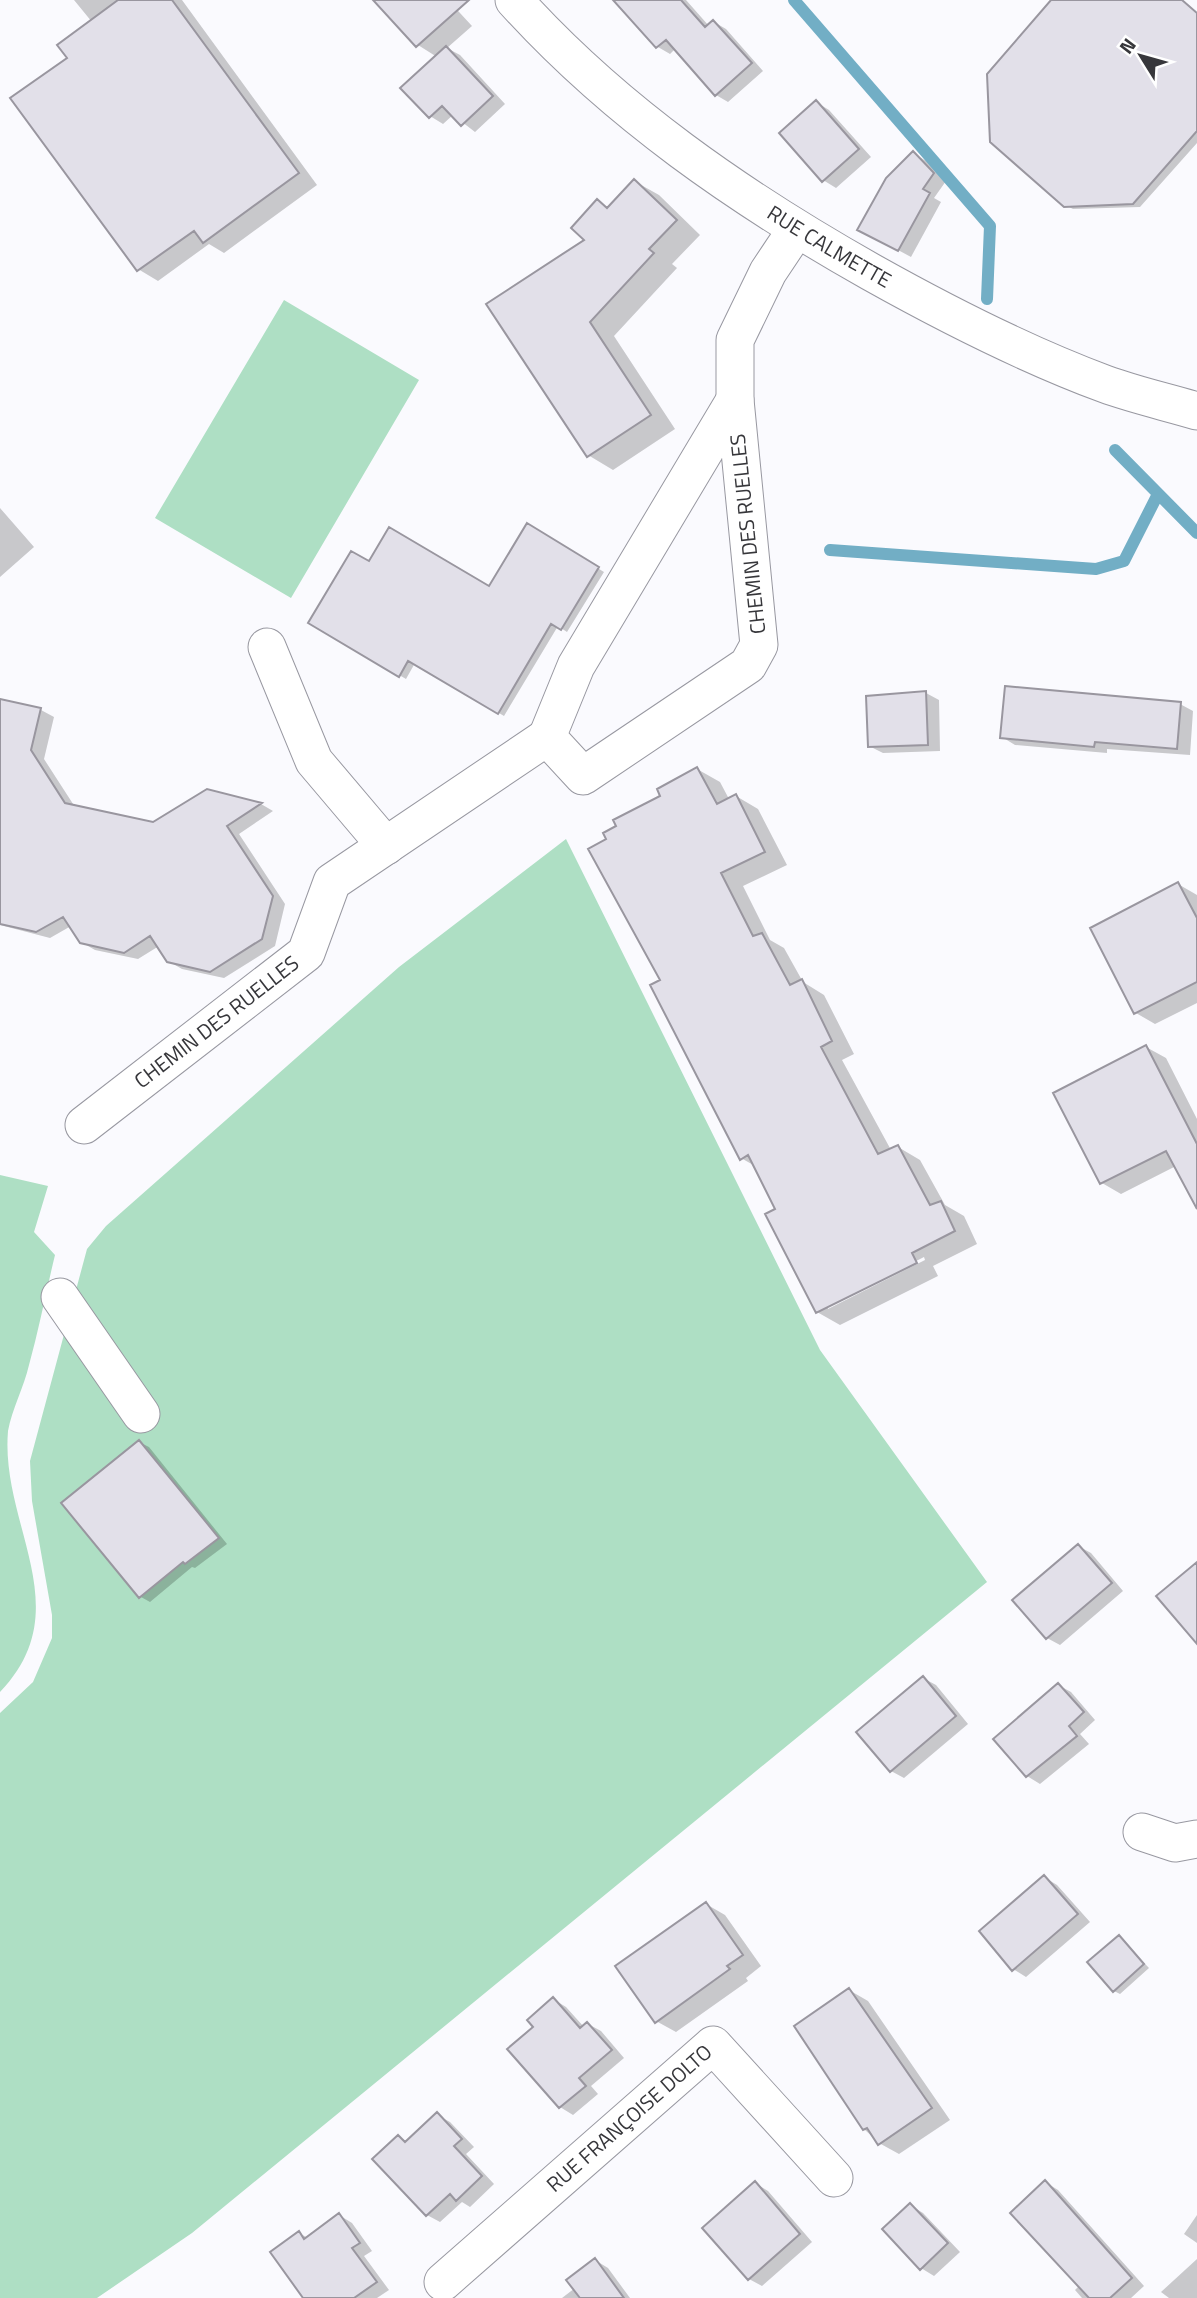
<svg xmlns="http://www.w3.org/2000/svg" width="1197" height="2298" viewBox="0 0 1197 2298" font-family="'Titillium Web',sans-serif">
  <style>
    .green { fill: #aedfc4 }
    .shadow { fill: #0003; fill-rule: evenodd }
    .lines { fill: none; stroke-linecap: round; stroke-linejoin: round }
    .stream { stroke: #72aec5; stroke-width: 12 }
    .building { fill: #e2e0e9; stroke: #99969f; stroke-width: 2 }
    .minor-casing { stroke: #9898a1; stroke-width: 39 }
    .minor { stroke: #fff; stroke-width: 37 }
    .labels { text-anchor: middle; stroke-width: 5; stroke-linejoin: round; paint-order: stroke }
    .street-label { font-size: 21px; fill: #37373b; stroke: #fff }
  </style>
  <rect width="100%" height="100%" fill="#fafafe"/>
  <path class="green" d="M284,300l135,80 -128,218 -136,-80z
    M566,839l254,511 167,232 -795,651 -95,65h-97v-585l33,-31 19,-44v-23l-20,-114 -2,-40 57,-212 19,-23 293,-259z
    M0,1175l48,11 -14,46 21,23c-9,37 -16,74 -26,110 -5,22 -17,44 -21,66 -8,95 72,177 -8,261z"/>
  <path class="shadow" d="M74,0h108l135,185 -93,68 -15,-9 -51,37 -20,-12 -69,-211 23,-36z
    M375,0h73l24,26 -25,22 13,7 45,49 -30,28 -22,-17 -10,9 -13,-8 7,-59 -19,-12z
    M617,0h69l23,26 5,-4 12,7 37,42 -35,31 -12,-7 -40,-47 -6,6 -12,-7z
    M1053,0h129l15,13v130l-57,64 -67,2 -8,-4z
    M816,102l13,8 42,47 -35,31 -13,-8z
    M913,153l13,8 20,20 -12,17 7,4 -30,55 -39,-21z
    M634,181l25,14 41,40 -28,29 5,4 -63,68 61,93 -62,41 -25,-15 -1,-215 10,-38 12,6z
    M0,508l34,39 -34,30z
    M527,525l77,47 -37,60 -9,-6 -54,90 -89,-53 -9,16 -96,-56 59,-60 120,25z
    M926,693l13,7 1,51 -57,2 -14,-7z
    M0,701l41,9 13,7 -10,42 31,48 79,17 53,-33 54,13 12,7 -34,23 46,70 -10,42 -51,32 -42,-9 -14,-8 -9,-15 -21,13 -43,-9 -14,-8 -10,-16 -21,12 -50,-13z
    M1180,704l13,7 -3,44 -83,-6v4l-92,-8 -13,-8z
    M697,769l23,13 9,17 7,-3 22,13 29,56 -44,21 27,54 14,8 19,34 21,13 30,59 -12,6 49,90 7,-3 22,13 25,45 19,11 13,28 -44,22 5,10 -98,49 -23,-13 -40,-102 -22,-44 -14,-8 -79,-177 -54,-141zM924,1257l1,3 -97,49v-3z
    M1178,884l19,11v108l-42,21 -19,-11z
    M1146,1047l20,11 31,61v86l-21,-39 -55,28 -19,-11z
    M139,1442l10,5 78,97 -32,24 -3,-1 -42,35 -9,-5z
    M1078,1546l13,7 32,38 -63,54 -13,-7z
    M923,1678l13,7 32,39 -64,54 -13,-7 -32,-39z
    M1058,1685l13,7 24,28 -15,14 9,10 -49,40 -13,-8 -32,-37z
    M1044,1877l13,8 33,37 -64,55 -13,-8z
    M706,1904l19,11 36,51 -15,12 2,3 -72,51 -20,-11z
    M1119,1937l30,31 -29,26 -6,-3z
    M849,1990l19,11 82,119 -51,34 -20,-11 -15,-14z
    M553,1999l13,8 18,20 4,-3 13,7 23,27 -33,28 7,8 -25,21 -13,-8 -25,-80z
    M437,2115l13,7 24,25 -8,7 28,30 -24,23 -8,-5 -22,20 -13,-7 -28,-78 9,5z
    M1045,2182l13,8 86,96 -13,12h-49l-7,-8 5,-5z
    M755,2183l13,8 44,51 -50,44 -13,-7z
    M910,2205l13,8 37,39 -26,24 -13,-8z
    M339,2215l13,8 20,28 -8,5 25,34 -12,8h-72l-6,-65 9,5z
    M1197,2215v28l-13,-9z
    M1197,2259v39h-28l-8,-6z
    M595,2260l13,8 22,30h-68l13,-10z"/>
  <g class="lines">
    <path class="stream" d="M794,0l196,226 -3,73
      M1115,450l82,83
      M830,550l266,19 28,-8 34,-67"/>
  </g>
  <path class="building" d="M118,0h54l127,173 -96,70 -9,-12 -57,40 -127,-173 57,-40 -10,-13z
    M373,0h96l-53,47z
    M613,0h68l24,27 8,-7 39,43 -37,33 -49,-56 -10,8z
    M1051,0h131l15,13v118l-64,73 -69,3 -74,-65 -3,-68z
    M446,46l47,50 -32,30 -19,-20 -13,12 -29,-30z
    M816,100l43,49 -37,33 -43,-49z
    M913,151l21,22 -11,16 7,4 -32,58 -41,-21 29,-52z
    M634,179l43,41 -28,29 5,4 -64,69 61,93 -64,42 -101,-153 98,-64 -13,-12 26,-29 10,9z
    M527,523l72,44 -38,63 -10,-6 -53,90 -90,-53 -9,16 -91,-54 43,-72 18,10 20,-34 100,59z
    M1005,686l176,16 -4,47 -82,-7 -1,5 -94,-9z
    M926,691l2,54 -60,2 -2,-51z
    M0,699l41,9 -10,42 34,53 88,19 54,-33 55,14 -35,23 46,70 -11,43 -52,33 -43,-10 -17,-26 -26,17 -44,-10 -17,-26 -27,15 -36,-8z
    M697,767l20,37 19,-10 29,58 -44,21 32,63 9,-3 28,52 12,-6 30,62 -11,6 57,107 20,-9 32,60 11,-4 14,30 -43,22 5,10 -101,50 -51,-99 10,-5 -27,-54 -8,5 -90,-175 10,-5 -72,-131 18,-10 -3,-6 13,-7 -3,-6 47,-24 -3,-7z
    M1178,882l19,36v64l-63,32 -44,-86z
    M1146,1045l51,99v65l-31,-58 -66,33 -47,-91z
    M139,1440l80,98 -34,26 -2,-2 -44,36 -78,-95z
    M1078,1544l34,39 -66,56 -34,-39z
    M1197,1562v82l-41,-48z
    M923,1676l33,40 -66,56 -34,-40z
    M1058,1683l26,29 -15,14 8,10 -51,41 -33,-38z
    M1044,1875l34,39 -66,57 -33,-40z
    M706,1902l37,53 -16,11 3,3 -75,54 -40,-57z
    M1119,1935l25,29 -31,28 -26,-30z
    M849,1988l83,120 -54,37 -11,-17 -4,2 -69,-104z
    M553,1997l27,31 7,-6 25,28 -33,28 7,8 -27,22 -52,-59 26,-22 -6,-7z
    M437,2112l25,27 -8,7 28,30 -26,25 -6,-7 -24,22 -54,-57 26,-24 7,7z
    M1045,2180l87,98 -22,20h-21l-79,-85z
    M755,2181l45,53 -52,46 -46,-52z
    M910,2203l38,40 -28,27 -38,-41z
    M339,2213l21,30 -8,5 25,34 -23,16h-51l-33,-46 29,-21 5,8z
    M595,2258l29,40h-44l-14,-18z"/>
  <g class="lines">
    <defs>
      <g id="minor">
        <path id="s1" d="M514,0c101,112 226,198 357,272 75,42 153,82 234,112 30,11 62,18 92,27"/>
        <path d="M735,400l24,245 -11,20 -165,111 -36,-39 29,-71z"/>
        <path d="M735,400v-60l33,-68 28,-42"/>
        <path d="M267,647l47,114 72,85"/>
        <path id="s2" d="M84,1125l222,-172 26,-71 215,-145"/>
        <path d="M60,1297l81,117"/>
        <path d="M1142,1832l33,11 22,-4"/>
        <path id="s3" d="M443,2282l270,-237 121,133"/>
      </g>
    </defs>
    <use href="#minor" class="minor-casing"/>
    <use href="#minor" class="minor"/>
  </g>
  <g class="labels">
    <g class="street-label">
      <text dy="7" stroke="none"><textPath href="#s1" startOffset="402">RUE CALMETTE</textPath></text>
      <text transform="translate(748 534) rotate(-96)" y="7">CHEMIN DES RUELLES</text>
      <text dy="7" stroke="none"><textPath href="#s2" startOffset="168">CHEMIN DES RUELLES</textPath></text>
      <text dy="7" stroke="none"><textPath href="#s3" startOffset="248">RUE FRANÇOISE DOLTO</textPath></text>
    </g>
  </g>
  <g transform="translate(1141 56) rotate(307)" stroke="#ffffff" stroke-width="5" paint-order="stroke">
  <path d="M0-5L12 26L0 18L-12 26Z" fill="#37373b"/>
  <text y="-10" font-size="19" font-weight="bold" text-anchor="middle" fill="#37373b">N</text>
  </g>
</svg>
